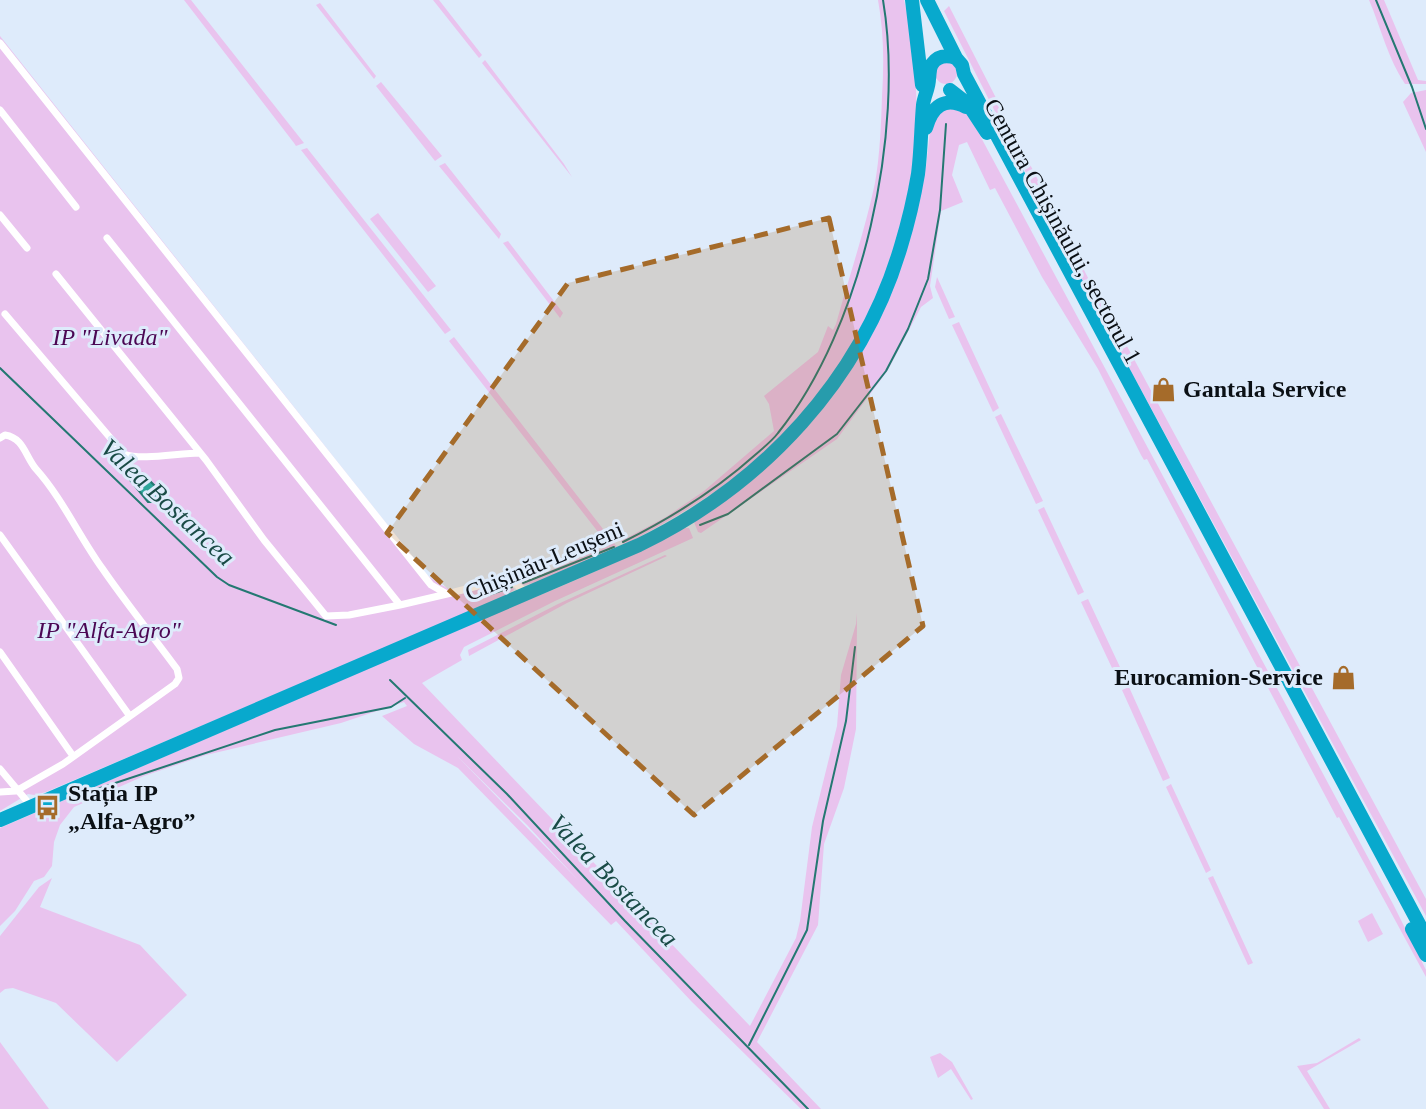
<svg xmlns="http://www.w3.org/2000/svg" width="1426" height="1109" viewBox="0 0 1426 1109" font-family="Georgia,serif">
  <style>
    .green { fill: #e9c3ee; fill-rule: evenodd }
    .water { fill: #2ea59a; stroke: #247872; stroke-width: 2 }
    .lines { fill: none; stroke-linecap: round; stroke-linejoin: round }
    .stream { stroke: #247872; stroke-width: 2 }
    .street { stroke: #fff; stroke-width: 7 }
    .highway { stroke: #08a9cd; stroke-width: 14 }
    .marked { fill: #a56b2a; fill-opacity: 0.2; stroke: #a56b2a; stroke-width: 5; stroke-dasharray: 14 9; stroke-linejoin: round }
    .labels { text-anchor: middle; stroke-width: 6; stroke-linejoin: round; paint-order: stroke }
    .street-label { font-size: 24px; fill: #0b1015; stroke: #deebfb }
    .park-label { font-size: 24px; font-style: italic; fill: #4b0754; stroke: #deebfb }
    .poi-label { font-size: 24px; font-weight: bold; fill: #0b1015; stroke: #deebfb; text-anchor: start }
    .water-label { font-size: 26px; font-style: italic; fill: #194b46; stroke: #deebfb }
  </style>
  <rect width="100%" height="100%" fill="#deebfb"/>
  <path class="green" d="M184,0h7l113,143 -8,3 -2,-3z
    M433,0h6l43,55 -3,3z
    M878,0h26c34,140 -4,294 -94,406 -49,61 -117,103 -186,139l-3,-4 45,-24 38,-26 70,-60 -5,-27 -5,-8 54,-44 10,-26 5,4 3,-6c13,-47 29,-94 39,-141 5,-28 6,-58 7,-86 2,-33 2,-65 -4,-97z
    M1369,0h15l34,80 8,1v3h-21c-17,-25 -24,-56 -36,-84z
    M320,3l56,73 -2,3 -58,-74z
    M949,6l157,307 -12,-6 -150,-296z
    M0,36l427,539c9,8 21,12 28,19l47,-12 9,1 3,7 -14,9 -454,193 -12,3 -6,-1 -28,17z
    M485,60l79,104 8,13 -90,-114z
    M935 73a11 11 0 1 1 22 0a11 11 0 1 1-22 0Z
    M381,82l61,74 -7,5 -59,-75z
    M1426,90v62l-23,-50 8,-9z
    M946,106l21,7 10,17 416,774 33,66v7l-87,-160 -2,1 -190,-359 -3,1 -3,-5 -43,-86 -56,-92 -47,-89 -5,2 -23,-48 -8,3 -7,30 11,27 -22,9 -11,75 3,12 -12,9 -33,63 -51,69 -136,94 -3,-1 -4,-10 155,-150 77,-205 5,-45z
    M307,148l144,182 -6,4 -144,-184z
    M445,163l56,71 -2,5 -60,-73z
    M378,213l58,73 -8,6 -58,-73z
    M508,241l55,72 -3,5 -57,-75z
    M937,277l18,40 -6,2 -14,-32z
    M959,322l40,86 -6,4 -41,-87z
    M1115,324l311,575v17l-314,-580z
    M454,337l163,210 -82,36 -12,2 -3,-4 2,-5 8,3 79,-33 -160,-205z
    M1001,414l42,87 -7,3 -41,-87z
    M1044,507l40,85 -6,3 -40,-85z
    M685,528h4l4,10 -138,63 -91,46 -4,8 2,5 -40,23 328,343 46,-88 4,-17 12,-94 25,-101 4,-51 15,-51v-11l1,12 -1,104 -12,59 -20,56 -6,81 -61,117 64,67h-20l-109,-107 -76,-81 -5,4 -153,-157 -44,-24 -32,-28 25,-10 -3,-4 -63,21 -135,32 -62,21 -70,31 -14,18 -6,17 -2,24 -8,11 -10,4 -19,30 -15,15v-98l498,-216c64,-25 126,-52 187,-84zM457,756l70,69 52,56z
    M665,555l2,1 -100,47 -98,53 -1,-6 90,-46z
    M1088,599l39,83 -7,3 -39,-83z
    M1129,687l41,91 -7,3 -41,-91z
    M1171,784l40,86 -5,3 -40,-86z
    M1213,876l40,87 -5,2 -40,-87z
    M52,878l-12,29 100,38 47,50 -70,67 -61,-59 -43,-15 -8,1 -5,4v-57l39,-49z
    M1372,913l11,21 -15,8 -10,-21z
    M1359,1038l2,2 -54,31 23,38h-6l-27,-43 20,-3z
    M0,1042l49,67h-49z
    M940,1053l12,9 21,37 -2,1 -20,-31 -13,9 -8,-21z"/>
  <path class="water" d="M142,473l22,22 -9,7h-7l-18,-22z"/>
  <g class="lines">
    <path class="stream" d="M1376,0l36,87 14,42
      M0,368l217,209 12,8 107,40
      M700,525l28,-11 109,-80 49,-63 22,-42 20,-50 12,-69 6,-86
      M623,542c48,-24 92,-51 132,-87 8,-7 17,-14 23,-22 85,-105 127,-302 105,-433
      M523,583l91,-36
      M486,596l26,-9
      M390,680l117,114 118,127 183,188
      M70,798l205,-68 116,-23 14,-9
      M749,1045l58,-115 16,-109 23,-100 9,-74"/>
    <path class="street" d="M0,43l431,542 16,9 61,-16 19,15
      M0,110l76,97
      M0,215l27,33
      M107,238l293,367 47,-11
      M56,274l150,186 58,80 62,76 23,-1 51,-10
      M5,314l119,140c18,7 54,-1 76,-1
      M0,438l5,-3c19,3 20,21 31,34 26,29 43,67 66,99 24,35 50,67 75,101l2,9 -4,6 -112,80 -47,27 -16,1
      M0,535l129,180
      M0,652l73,104
      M0,769l31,37"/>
    <path class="highway" d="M912,0l10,85
      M927,0l29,58 6,7 2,9 462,863
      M950,90l18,14 19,29
      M926,128c6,-22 19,-32 40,-21
      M0,820l639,-275c124,-60 223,-166 262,-299 7,-23 13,-48 17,-72 3,-23 3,-46 5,-69 1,-9 6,-17 6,-26 1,-6 0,-10 3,-15 6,-9 15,-9 24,-6
      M1412,929l14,26"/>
  </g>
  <path class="marked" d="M829,218l94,408 -229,189 -307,-282 181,-250z"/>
  <defs>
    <symbol id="shop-bare" viewBox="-9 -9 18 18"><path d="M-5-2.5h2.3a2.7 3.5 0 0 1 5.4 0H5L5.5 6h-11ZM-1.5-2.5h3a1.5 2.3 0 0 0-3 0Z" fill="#a56b2a" stroke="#deebfb" stroke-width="2.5" paint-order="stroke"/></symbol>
    <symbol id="bus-bare" viewBox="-9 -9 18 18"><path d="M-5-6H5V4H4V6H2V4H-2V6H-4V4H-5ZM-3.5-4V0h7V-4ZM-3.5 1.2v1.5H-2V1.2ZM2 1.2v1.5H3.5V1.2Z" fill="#a56b2a" stroke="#deebfb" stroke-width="2.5" paint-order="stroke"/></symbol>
  </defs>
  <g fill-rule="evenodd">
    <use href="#shop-bare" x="1146" y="372" width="35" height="35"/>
    <use href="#shop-bare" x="1326" y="660" width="35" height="35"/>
    <use href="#bus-bare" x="30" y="790" width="35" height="35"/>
  </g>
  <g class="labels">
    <g class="street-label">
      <text transform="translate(1063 231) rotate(61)" y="8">Centura Chișinăului, sectorul 1</text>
      <text transform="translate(544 561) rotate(-23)" y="8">Chișinău-Leușeni</text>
    </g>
    <g class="park-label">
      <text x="110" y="345">IP "Livada"</text>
      <text x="109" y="638">IP "Alfa-Agro"</text>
    </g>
    <g class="poi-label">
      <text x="1183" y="397">Gantala Service</text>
      <text x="1323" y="685" text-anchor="end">Eurocamion-Service</text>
      <text x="68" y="801">Stația IP<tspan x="68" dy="28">„Alfa-Agro”</tspan></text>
    </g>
    <g class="water-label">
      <text transform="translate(168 502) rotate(43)" y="9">Valea Bostancea</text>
      <text transform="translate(614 880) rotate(46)" y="9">Valea Bostancea</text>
    </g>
  </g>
</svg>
